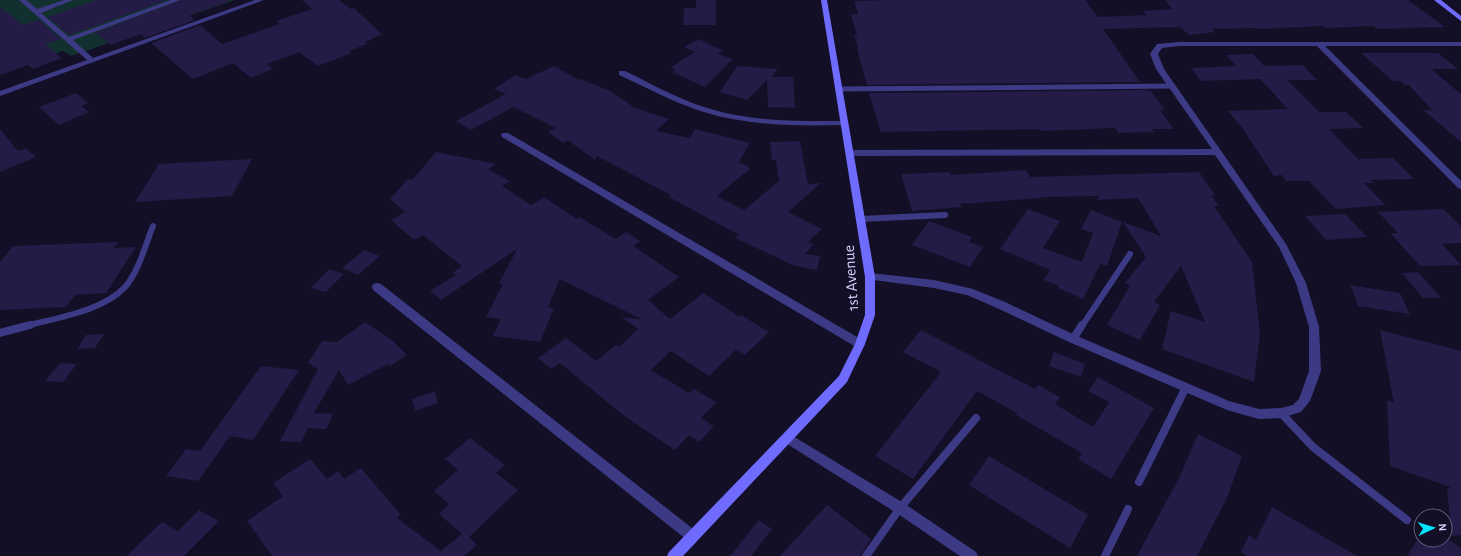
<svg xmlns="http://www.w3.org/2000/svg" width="1461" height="556" viewBox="0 0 1461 556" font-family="'Alegreya Sans',sans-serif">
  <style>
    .green { fill: #12302f }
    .building { fill: #241b47 }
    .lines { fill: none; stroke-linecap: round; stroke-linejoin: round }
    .lane-far2 { stroke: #3d3a85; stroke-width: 5 }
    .lane-far1 { stroke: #3d3a85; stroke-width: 6 }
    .lane { stroke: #3d3a85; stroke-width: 8 }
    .street { fill: #3d3a85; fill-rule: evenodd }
    .secondary { fill: #6f6bff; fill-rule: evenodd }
    .labels { text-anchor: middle; stroke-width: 3.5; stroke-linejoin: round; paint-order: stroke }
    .street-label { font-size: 16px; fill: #d9d4ff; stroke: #130f26 }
  </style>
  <rect width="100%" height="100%" fill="#130f26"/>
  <path class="green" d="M0,0h235l-164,56 -8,-5 -14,5 -49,-23z"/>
  <path class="building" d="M97,0h70l-98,35 -21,-18z
    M181,0h46v2l-38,13 6,5 -50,18 -4,-4 -30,11 -16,-12z
    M302,0h37l12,9 3,-1 3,3 25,23 -17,8 2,2 -18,7 3,2 -34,13 -19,-14 -32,12 6,5 -22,9 -18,-15 -40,16 -42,-36 49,-18 22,19 58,-20 -4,-3 36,-12z
    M696,0h20v25h-33l1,-17h12z
    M886,0h199l13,17 49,-2 -5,-4 30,-2 -7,-9h243l37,27 -68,2 -4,-3 -47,2 -3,-2 -64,3 -2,-1 -45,1 3,3 -26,3 -9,-8 -77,2 37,53 -273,3 -8,-28 -2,-10h1l-4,-12h3l-6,-21h7l-4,-13z
    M0,7l23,18 16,-5 22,19 -16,5 17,14 -29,11 -5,-4 -28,10z
    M699,39l24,12 -5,3 15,5 -28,28 -33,-15 3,-2 -4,-3 24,-15 -11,-5z
    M1361,53h77l20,16h-27l30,25v48l-38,-32h9l-23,-25h-4l-5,-4h-7z
    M1253,54l11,12 39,-1 14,15h-30l32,32h27l17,16 -34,1 29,30 35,-1 21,21 -43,1 3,3h-10l21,22 -49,4 -27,-28h-23l-4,-6 -8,1 -31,-47 -15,-18 60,-2 -28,-30 -59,2 -10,-13 45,-2 -10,-11z
    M554,66l25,14 1,-1 30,12 25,17 34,11 -13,12 34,7 5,-9 55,14 -11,19 12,6 -34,28 27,14 35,-29 -3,-21h-4l-2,-18 30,-1 8,43 13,-1 -33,29 34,17 -14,13 6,2 -9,10 15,2 -3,14 -22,-4 -60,-28 4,-3 -70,-38 2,-2 -74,-39 -2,4 -27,-20 -5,3 -15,-11 8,-4 -43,-21 -42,23 -15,-9 50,-27 -12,-5 21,-14 11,4z
    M737,66l41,3 -7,8h22l2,31 -27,-1 -1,-27 -20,20 -27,-8z
    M1146,90l5,1 14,19h-5l14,19h-22l2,3 -36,1 -3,-5 -75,3 -1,-2 -158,3 -12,-39z
    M76,93l12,10 -7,3 8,6 -30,13 -20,-18z
    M0,129l18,22 8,-3 10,9 -36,15z
    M436,152l60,12 -8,5 22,12 -8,5 29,19 13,-8 33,22 2,-2 37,22 10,-7 14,9 -7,5 46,31 -31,23 22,19 33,-26 37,24 1,-2 28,17 -24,23 -9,-5 -27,26 -38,-25 -20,19 38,23 5,-4 22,13 -15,16 13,8 -15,16 -10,-7 -14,15 -52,-35 -63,-52 -9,6 -13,-11 28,-20 30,23 20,-16 3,2 19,-18 -17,-12 20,2 -81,-40 -12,28 6,1 -14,34 -47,-6 8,-17 -15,-2 17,-33h-4l18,-35 -76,51 -11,-9 26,-16 -4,-2 10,-7 -39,-31 -9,5 -23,-20 14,-8 -15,-13 18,-20 4,1z
    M252,159l-20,37 -97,6 24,-38z
    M1026,170l4,7 169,-5 16,23h-4l8,11h-5l38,56 8,72 -6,48 -92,-33 9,-38 34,11 -24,-56 -27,36 6,3 -20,35 -33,-15 23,-39 -5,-3 21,-26 -23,-35 38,14 -23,-38 -41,2 2,-4 -58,1 1,1 -82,6 2,3 -50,4 -11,-37 49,-2 1,3z
    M1028,209l32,12 -17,27 39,14 11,-29 -12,-4 10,-19 31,12 -15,44 -7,-2 -17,35 -25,-11 1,-2 -15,-6 6,-10 -50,-21z
    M1443,209l18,17v17l-19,1 19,21 -41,1 -30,-33h8l-20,-21z
    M1345,214l22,23 -41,3 -21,-24z
    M929,221l43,16 -3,5 14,5 -13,20 -58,-22z
    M118,242l-4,6 22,-1 -30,46 -31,2 -9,12 -66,3v-48l13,-16z
    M364,250l16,6 -22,19 -16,-7z
    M329,269l15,5 -18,18 -15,-4z
    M1418,272l23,26h-18l-21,-25z
    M1350,285l50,8 10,21 -53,-8v-4z
    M365,322l28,19 14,14 -17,11 -2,-2 -40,21 -9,-15 -25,43 19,1 -7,15 -18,-1 -7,14 -21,-1 38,-72 -10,-6 14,-22 15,1z
    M921,330l114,59 3,-4 22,12 -5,7 38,23 16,-25 -21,-11 10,-14 56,31 -43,71 -33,-20 4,-6 -66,-38 1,-2 -40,-22 -64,88 -38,-23 66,-84 -38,-20z
    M1380,330l81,21v184l-9,1 -5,-45 3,-4 -60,-21 -3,-66 7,3z
    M104,334l-9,14 -18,1 9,-14z
    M1054,352l31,12 -4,13 -32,-11z
    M60,363l17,1 -14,18 -18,-1z
    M261,366l38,4 -46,70 -23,-4 -32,45 -32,-5 20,-27 14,2z
    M435,391l3,12 -23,8 -3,-12z
    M1198,434l44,22 -15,42 -30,58h-60l43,-80z
    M470,438l35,27 -9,8 22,17 -49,47 8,8 -13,11h-192l-25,-35 36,-25 -10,-13 37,-24 17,20 11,-8 6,8 17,-11 40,47 -4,3 44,33 21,-17 -23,-20 10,-10 -15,-13 24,-21 -13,-11z
    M989,456l99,59 -18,33 -101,-63z
    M827,505l44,34 -11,17h-80z
    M1272,507l85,49h-110l-6,-4 8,-17 7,5z
    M199,510l20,11 -35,35h-58l36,-34 16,9z
    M759,520l13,9 -21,27h-21z
    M1421,534v6h24v-3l16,11v8h-54z"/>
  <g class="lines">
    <path class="lane-far2" d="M838,89l334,-3"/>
    <path class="lane-far1" d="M861,219l84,-4
      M26,326c30,-8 77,-15 99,-39 14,-16 20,-41 28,-61
      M1082,326l48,-72"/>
    <path class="lane" d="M0,333l30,-8
      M1073,339l9,-14
      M1281,413l32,34 94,73
      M1139,482l47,-95
      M866,556l34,-48 76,-90
      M1105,556l23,-47"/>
    <path class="street" d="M19,0h7l11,9 27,-9h9l-32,13 28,24 102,-37h9l-107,40 20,18 162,-58h9l-264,96v-5l87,-31z
      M1179,42h282v4h-136l136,135v8l-3,-1 -141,-142h-138l-17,2 -4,6 6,15 122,175 20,39 13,44 2,44 -11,30 -9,11 -20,6 -22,1 -32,-9 -158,-68 -72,-34 -30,-13 -33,-7 -68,-9 -1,-2 5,-4 64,7 39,9 32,13 72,34 152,65 30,8 22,-1 12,-3 6,-6 10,-28v-44l-13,-44 -17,-36 -64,-92 -366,1 -4,-3 4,-3 363,-1 -56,-80 -6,-15 7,-10z
      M619,71h6c29,14 58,31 89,39 42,12 87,11 130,11l4,2 -4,2c-46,1 -93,1 -137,-12 -31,-9 -59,-25 -88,-38z
      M502,133h6l356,208 1,3 -1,3 -4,1 -4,-1 -354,-210 -1,-2z
      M377,283l4,1 316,248 2,4 -2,4 -5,2 -5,-2 -314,-250 -1,-3 1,-3z
      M788,433l117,71 71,48 2,4h-18l-65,-44 -111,-70 -2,-4 2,-4z"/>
    <path class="secondary" d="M821,0h6l48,277v38l-10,29 -18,38 -164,174h-16l2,-4 170,-176 16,-32 10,-29v-38z
      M1434,0h7l20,16v5z"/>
  </g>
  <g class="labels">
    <g class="street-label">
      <text transform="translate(850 278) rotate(-94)" y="6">1st Avenue</text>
    </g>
  </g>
  <g transform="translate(1433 528) rotate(86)"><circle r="19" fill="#130f26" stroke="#625e7d"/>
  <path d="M0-3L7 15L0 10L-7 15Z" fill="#00e5ff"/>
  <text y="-6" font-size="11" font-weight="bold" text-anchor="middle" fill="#d9d4ff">N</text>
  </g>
</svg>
